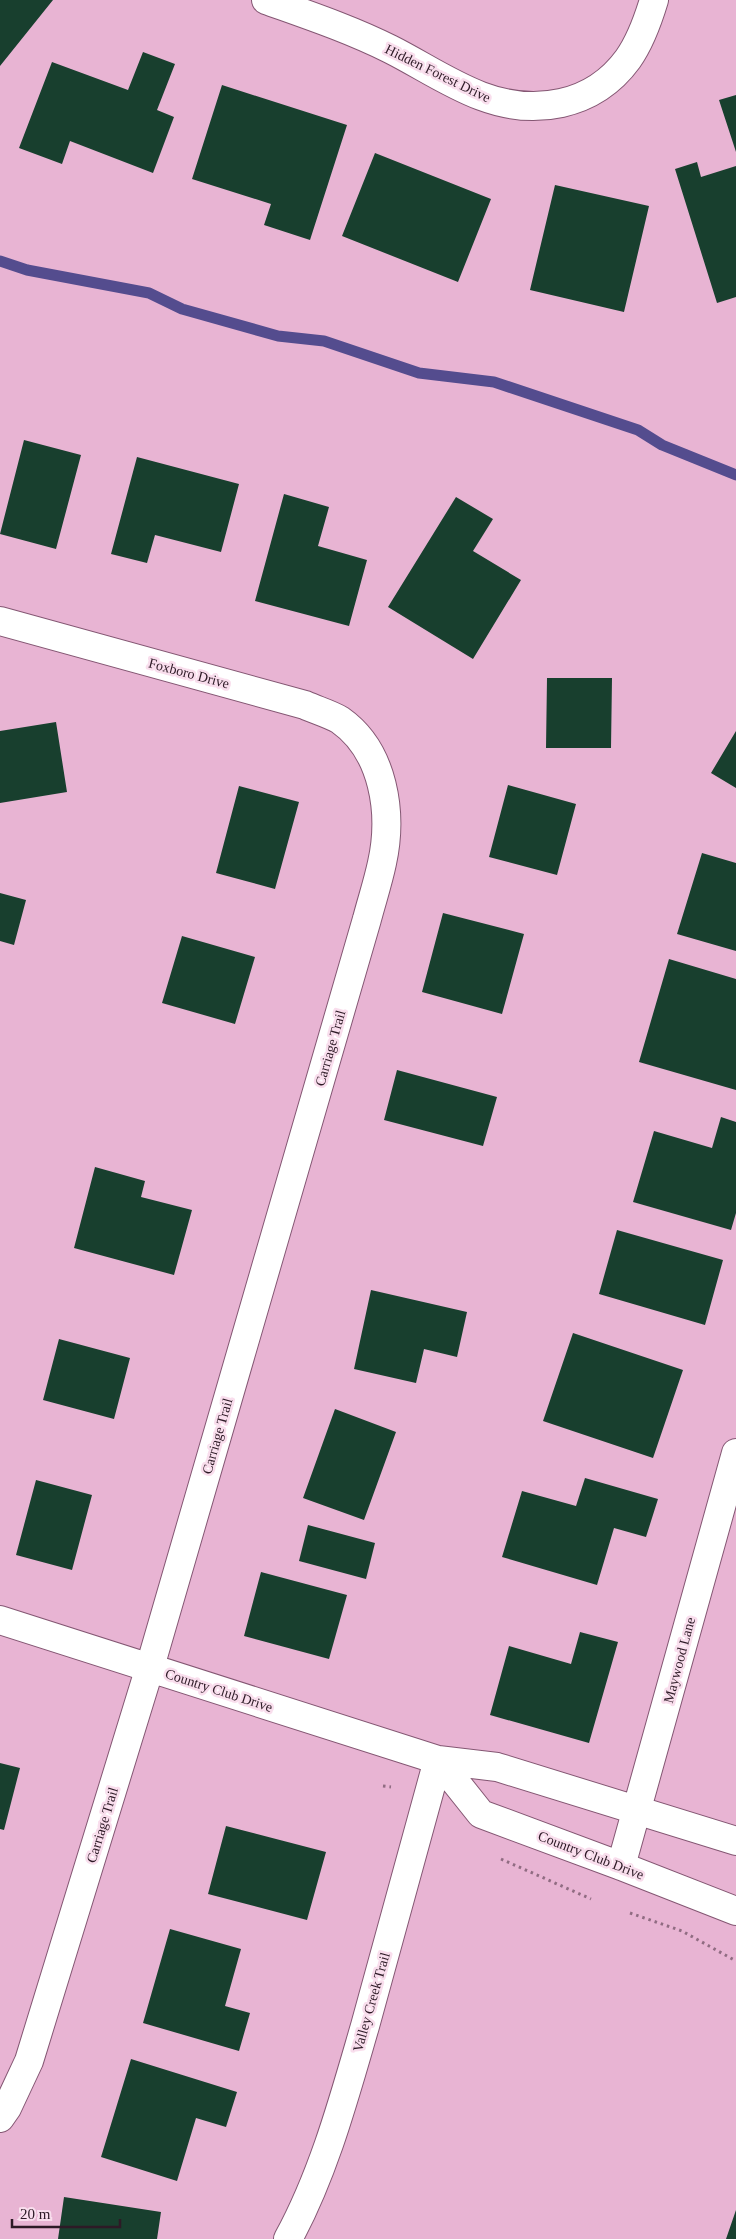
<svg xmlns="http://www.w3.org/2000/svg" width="736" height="2239" viewBox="0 0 736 2239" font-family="'Times New Roman',serif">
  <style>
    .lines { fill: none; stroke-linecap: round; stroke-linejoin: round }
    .stream { stroke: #544c8e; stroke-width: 11 }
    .building { fill: #183f2e }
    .minor-casing { stroke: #845773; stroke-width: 30 }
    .path { stroke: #906c82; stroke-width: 3; stroke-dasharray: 2.5 4; stroke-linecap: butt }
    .minor { stroke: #fff; stroke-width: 28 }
    .labels { text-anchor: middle; stroke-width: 5; stroke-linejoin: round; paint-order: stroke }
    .street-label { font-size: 14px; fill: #2d1a26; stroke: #f9deed }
  </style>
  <rect width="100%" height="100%" fill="#e8b4d3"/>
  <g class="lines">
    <path class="stream" d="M0,261l27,9 122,23 33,16 96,27 46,5 95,32 75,9 144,48 24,15 74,30"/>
  </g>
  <path class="building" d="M0,0h53l-53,66z
    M143,52l32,12 -18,46 17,7 -21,56 -83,-32 -8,23 -43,-16 33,-86 76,28z
    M222,85l125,40 -37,115 -46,-15 7,-21 -79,-25z
    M736,95v57l-17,-52z
    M375,153l116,46 -33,83 -116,-46z
    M697,162l4,15 35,-11v131l-19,6 -42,-134z
    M555,185l94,21 -25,106 -94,-22z
    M24,440l57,15 -25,94 -56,-15z
    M137,457l102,27 -18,68 -66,-17 -8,28 -36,-9z
    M284,494l45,13 -11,39 49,14 -18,66 -94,-25z
    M456,497l37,22 -20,32 48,29 -48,79 -85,-52z
    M547,678h65l-1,70h-65z
    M56,722l11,70 -67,11v-72z
    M736,731v57l-25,-15z
    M508,785l68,19 -19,71 -68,-18z
    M239,786l60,16 -24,87 -59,-16z
    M702,853l34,10v88l-59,-17z
    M0,893l26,7 -12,45 -14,-4z
    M443,913l81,21 -22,80 -80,-22z
    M182,936l73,21 -20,67 -73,-21z
    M669,959l67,20v111l-97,-28z
    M397,1070l100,27 -14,49 -99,-26z
    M721,1117l15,5v91l-5,17 -98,-28 21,-71 58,17z
    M95,1167l50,14 -4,16 51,13 -18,65 -100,-27z
    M617,1230l106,30 -18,65 -106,-31z
    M371,1290l96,22 -10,45 -33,-8 -8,34 -62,-14z
    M573,1333l110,37 -30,88 -110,-37z
    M59,1339l71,19 -16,61 -71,-19z
    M335,1409l61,23 -32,88 -61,-22z
    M585,1478l73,21 -12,38 -32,-9 -17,57 -95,-28 20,-66 54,15z
    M36,1480l56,15 -20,75 -56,-15z
    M308,1525l67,18 -9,36 -67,-18z
    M261,1572l86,23 -18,64 -85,-23z
    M580,1632l38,10 -29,101 -99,-28 19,-69 62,18z
    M0,1763l20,5 -16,62 -4,-1z
    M226,1826l100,26 -19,68 -99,-26z
    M170,1929l71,20 -16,57 25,7 -11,38 -96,-28z
    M131,2059l106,33 -11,35 -30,-9 -19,63 -76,-24z
    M64,2197l97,15 -4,27h-99z
    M736,2210v29h-10z"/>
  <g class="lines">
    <defs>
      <path id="minor" d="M266,0c42,15 84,29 124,49 30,15 59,35 91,47 53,20 112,11 147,-37 12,-17 20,-39 26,-59
        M0,621l305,84c11,5 25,9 35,15 44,31 53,93 42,143 -4,19 -10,37 -15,56l-217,748 -121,394 -22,47 -7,10
        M0,1620l438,140 59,7 239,74
        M438,1760l43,54 140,52 115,45
        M621,1866l115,-413
        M288,2239c36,-66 56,-141 77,-213 25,-88 49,-177 73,-266"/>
    </defs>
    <use href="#minor" class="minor-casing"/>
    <path class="path" d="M383,1786l8,1
      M501,1859l90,40
      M630,1913l52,18 54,30"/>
    <use href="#minor" class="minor"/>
  </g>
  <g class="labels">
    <g class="street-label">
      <text transform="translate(438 73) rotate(26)" y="5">Hidden Forest Drive</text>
      <text transform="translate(189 673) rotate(15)" y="5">Foxboro Drive</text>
      <text transform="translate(330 1048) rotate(-74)" y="5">Carriage Trail</text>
      <text transform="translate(217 1436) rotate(-74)" y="5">Carriage Trail</text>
      <text transform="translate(679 1660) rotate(-75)" y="5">Maywood Lane</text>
      <text transform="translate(219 1690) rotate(18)" y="5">Country Club Drive</text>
      <text transform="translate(102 1825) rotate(-73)" y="5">Carriage Trail</text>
      <text transform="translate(591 1855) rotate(21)" y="5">Country Club Drive</text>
      <text transform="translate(371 2002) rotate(-74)" y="5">Valley Creek Trail</text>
    </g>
  </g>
  <path d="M12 2219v8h108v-8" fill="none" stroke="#2d1a26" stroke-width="2.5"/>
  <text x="20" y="2219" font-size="15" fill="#2d1a26" stroke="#f9deed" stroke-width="4" paint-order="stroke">20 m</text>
</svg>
